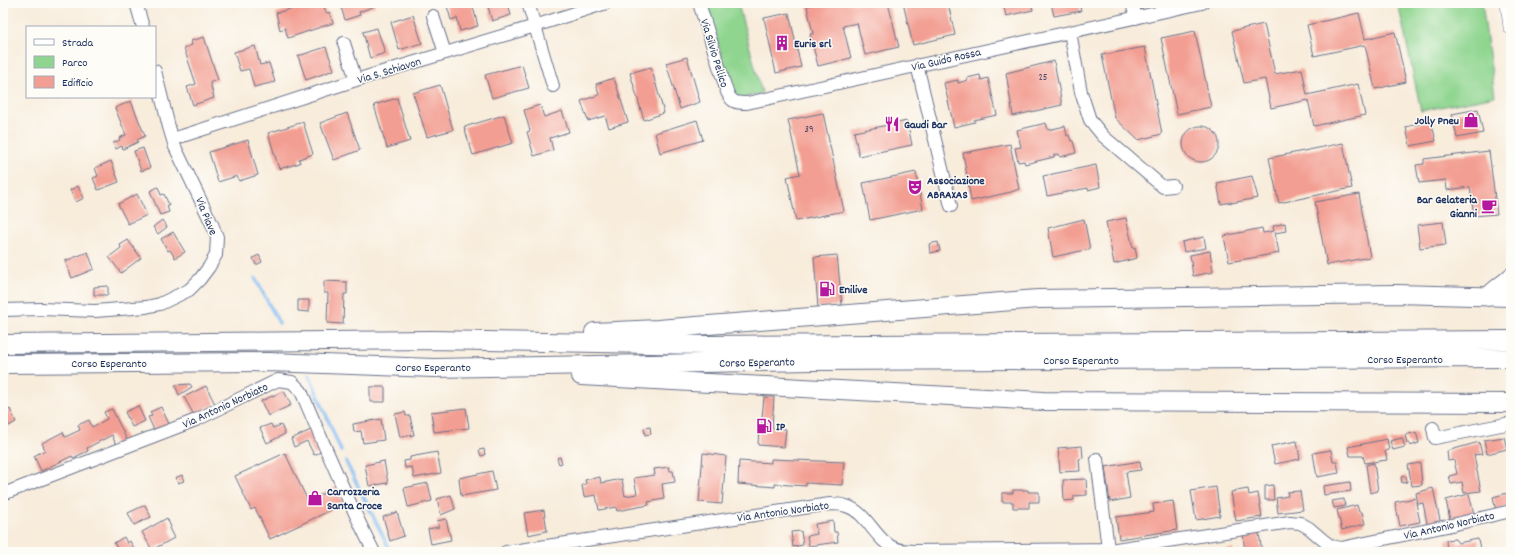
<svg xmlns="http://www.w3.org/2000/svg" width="1514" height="555" viewBox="0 0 1514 555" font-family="Dekko,sans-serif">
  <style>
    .green { fill: #8fd58f; stroke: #558276 }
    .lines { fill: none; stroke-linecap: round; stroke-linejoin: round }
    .stream { stroke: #81bcf3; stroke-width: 3.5 }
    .building { fill: #f39e92 }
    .minor-casing { stroke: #68718a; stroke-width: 14 }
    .major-casing { stroke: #68718a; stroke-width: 16 }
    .highway-casing { stroke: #68718a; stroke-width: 20 }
    .minor { stroke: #fff; stroke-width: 12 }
    .major { stroke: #fff; stroke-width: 15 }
    .highway { stroke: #fff; stroke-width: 18 }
    .labels { text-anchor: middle; stroke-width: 3; stroke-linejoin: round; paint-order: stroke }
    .number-label { font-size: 10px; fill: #514b6b }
    .poi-label { font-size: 12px; font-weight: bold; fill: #1b2f5e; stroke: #fdfcf7; text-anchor: start }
    .street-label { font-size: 12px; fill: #1b2f5e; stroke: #fdfcf7 }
  </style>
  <rect width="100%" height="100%" fill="#fdfcf7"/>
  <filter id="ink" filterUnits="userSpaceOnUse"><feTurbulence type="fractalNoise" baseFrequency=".025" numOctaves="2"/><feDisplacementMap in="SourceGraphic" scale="8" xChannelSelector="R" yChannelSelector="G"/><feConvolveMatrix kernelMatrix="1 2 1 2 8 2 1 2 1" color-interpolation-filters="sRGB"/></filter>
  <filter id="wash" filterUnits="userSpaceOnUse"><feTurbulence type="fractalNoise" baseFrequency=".012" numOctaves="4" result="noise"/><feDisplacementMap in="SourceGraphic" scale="16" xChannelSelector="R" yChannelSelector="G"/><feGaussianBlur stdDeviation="0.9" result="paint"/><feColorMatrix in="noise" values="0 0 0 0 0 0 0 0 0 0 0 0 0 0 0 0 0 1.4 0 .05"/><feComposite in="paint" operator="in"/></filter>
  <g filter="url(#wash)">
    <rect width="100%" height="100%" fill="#f8ecdb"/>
    <path class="green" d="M706,3h37l-5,1 24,89 -21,5 -8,-4z
      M1398,3h84l13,93 -74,15z"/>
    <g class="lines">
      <path class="stream" d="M255,278l24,45
        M309,374l32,77
        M346,462l45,90"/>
    </g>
    <g id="blocks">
      <path class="building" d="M313,3h10l3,10 3,-1 4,11 -45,15 -3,-10 -5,2 -4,-17z
        M343,3h31l1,3 -16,6 1,3 -15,5 -5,-16z
        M457,3h15l6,23 -18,5 -3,-13 -6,2 -4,-14z
        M487,3h21l3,12 -19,6z
        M819,3h69l11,44 -34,8 -8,-32 -14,3 8,32 -33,8 -8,-32h3l-6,-28z
        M903,3h45l7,32 -42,10z
        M1003,3h28l2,7 -27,6z
        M1051,3h28l2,8 -27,5z
        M789,13l12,54 -25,6 -12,-55z
        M1359,13l6,26 30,-7 11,50 -31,7 -10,-44 -51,11 -7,-31z
        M413,15l9,28 -23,7 -8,-28z
        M1264,24l11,50 27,-5 5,26 51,-11 7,31 -51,11 -6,-26 -37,8 -6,-29 -21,4 -12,-52z
        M377,28l8,25 -15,5 -7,-26z
        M1195,31l16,76 -34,7 -16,-76z
        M204,37l14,43 -8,2 4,16 -21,7 -6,-18 9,-3 -12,-36 8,-3 -1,-4z
        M255,46l5,19 9,-2 6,19 -21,5 -5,-18 -9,2 -6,-19z
        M326,47l8,23 -28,10 -8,-24z
        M1145,47l17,87 -24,6 -23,-22 -13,-63z
        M687,57l13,45 -20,7 -14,-46z
        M1054,61l8,44 -49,11 -7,-43z
        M522,65l7,23 -37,10 -7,-23z
        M651,67l13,46 -20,7 -14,-47z
        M980,75l1,5 7,-2 9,37 -23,5 1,2 -21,5 -10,-44 14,-3v3l10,-3 -1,-2z
        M614,78l14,44 -19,6 -4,-12 -17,5 -7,-20 18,-6 -3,-11z
        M440,85l13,45 -26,7 -14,-44z
        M397,98l13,43 -23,7 -13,-43z
        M131,101l14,35 -8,4 1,2 -15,7 -1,-3 -6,3 -3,-6 7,-3 -1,-2 7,-3 -11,-27z
        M540,105l4,12 18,-6 7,21 -19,6 3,12 -19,6 -7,-24 3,-1 -6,-21z
        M1478,109l5,24 -26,5 -5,-24z
        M347,113l13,37 -26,10 -14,-37z
        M823,113l21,98 -48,10 -9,-44 13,-3 -12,-54z
        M504,115l9,28 -40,12 -9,-28z
        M697,120l6,20 -43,13 -5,-20z
        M907,121l5,24 -53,11 -5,-24z
        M1431,121l5,20 -26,5 -4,-19z
        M303,122l10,32 -14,5 1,4 -21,6 -11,-36z
        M1046,123l2,7 17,-4 2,10 2,-1 2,6h2l3,12 -16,4 -1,-3 -5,1v2l-29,7 -1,-3 -6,1 -3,-14 6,-1 -4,-17z
        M1183 144a18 18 0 1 1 36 0a18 18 0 1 1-36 0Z
        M248,140l10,35 -19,6 -2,-5 -19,6 -9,-30z
        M1343,143l9,45 -73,15 -10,-45z
        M1010,144l9,45 -8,3 -40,9 -8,-48z
        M143,148l7,20 -9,3 -7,-20z
        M1489,151l8,63 -23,2 -4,-29 -23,3 -1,-10 -27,3 -3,-18 8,-1v-5z
        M111,161l8,21 -21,8 -5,-12 5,-2 -3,-8z
        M1096,165l4,22 -12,3v-2l-41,8 -4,-20z
        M916,172l7,37 -53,11 -7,-37z
        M1252,176l6,22 -27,5v-1l-10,2 -4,-21z
        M78,186l6,12 -8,4 -6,-12z
        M158,187l3,8 3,-1 5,11 -2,1 2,6 -9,3 -10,-24z
        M137,194l10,21 -19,9 -10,-20z
        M1359,194l11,63 -43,8 -12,-63z
        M1126,218l7,30 2,-1 2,11 -23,6 -8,-42z
        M1084,219l6,30 -37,8 -5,-29z
        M162,220l5,7 -9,7 -5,-7z
        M1443,222l3,23 -26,3 -3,-23z
        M1285,223l1,8 -11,2 4,20 -50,9 -5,-26 38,-8 1,5 11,-2 -1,-5z
        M173,232l12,20 -10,6 -5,-8 -2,1 -7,-12z
        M1204,237l2,11 -22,4 -2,-10z
        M128,240l13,18 -20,15 -12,-16 12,-9 -1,-3z
        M938,242l2,9 -10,2 -1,-9z
        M1210,251l3,21 -20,4 -3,-21z
        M88,252l6,17 -22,9 -7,-17z
        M259,255l3,7 -6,3 -3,-7z
        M837,255l5,50 -24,3 -4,-51z
        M324,281l23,1v12h-3l-1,30 -16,-1 1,-30h-4z
        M108,286v9h-14v-8z
        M298,300h11v12l-11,-1z
        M190,384l2,3 -13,8 -4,-10z
        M206,386l9,18 -21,11 -10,-18z
        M370,387h15v15h-15z
        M284,391l7,14 -23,11 -7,-15z
        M764,397h10l-2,31 14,1 -2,18 -26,-2 1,-17h2z
        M138,406l7,15 -13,6 -7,-15z
        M161,407l9,19 -11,5 -2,-3 -3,2 -6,-13 4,-1 -2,-4z
        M466,408l3,20 -35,4 -3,-20z
        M10,409l6,13 -13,7v-16z
        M112,409l17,35 -13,1 -4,-10 -25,13 1,3 -15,7 -1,-2 -31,15 -7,-15 11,-6 -3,-7 21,-11 2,5 15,-7 -2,-5 11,-5 3,7 15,-8 -3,-7z
        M405,412l1,4h4l4,19 -14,2 -5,-23z
        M381,419l3,21 -21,3 -2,-12 -7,1 -1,-8z
        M271,424l2,4 8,-3 4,9 -18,9 -7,-15z
        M650,427l1,7 -6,1 -1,-7z
        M313,429l10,22 -9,4 -7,-14 -13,6 -3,-8z
        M1416,432l3,11 -9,3 -1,-3h-2l-2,-8z
        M1504,437l3,12 -20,5 -3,-14z
        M1402,438l3,9 -12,3 -3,-9z
        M1387,439l2,11 -4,1 2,9 -22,3 -2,-7h-13l-2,-9z
        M1297,441l3,18 -25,5 -4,-18z
        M1479,442l3,12 -8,1 7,36 -17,2 -2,-11 -11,2 -2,-8 8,-2 -3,-14 -6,1 -1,-10z
        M1082,446l1,12 -4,1 1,12 -20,1 -2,-24z
        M484,449l1,6 -4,1 -2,-6z
        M1331,450l2,12h4l2,11 -22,4 -4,-24z
        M437,452l4,21 -27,5 -2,-11 -7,1 -1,-7 6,-1v-3z
        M285,453l23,48 28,-14 8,17 -74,35 -15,-31 -4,2 -16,-34z
        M703,453l23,3 -4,48 -23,-2z
        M560,457l2,6 -3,1 -2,-6z
        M771,459l73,3 -2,23 -36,-2v3l-31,-2v3l-37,-3 1,-23 32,2z
        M384,461l4,22 -19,3 -4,-21z
        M1140,461l1,9 -15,2 4,26 -20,4 -5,-35z
        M1374,463l4,28 -8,2 -4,-28z
        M1420,463l2,22 -10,1 -4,-21z
        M669,467l1,4h3l2,11 -13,2 2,15 -16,3 1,3 -32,6 -1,-4 -17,3 -3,-15 -12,2 -2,-12 4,-1 -1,-4 15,-3 1,6 21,-4 3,17 12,-2 -3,-16 21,-3 -1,-6z
        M492,471l4,19 -35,6 -2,-18z
        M182,475l2,6 -6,2 -3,-5z
        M1406,476l1,6 -5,1 -1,-6z
        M1086,479l1,16 -13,1v4l-10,1 -1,-21z
        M1350,482l1,9 -27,4 -1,-9z
        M428,483l4,18 -24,6 -4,-19z
        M1273,485l1,15h-9v-14z
        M1216,487l4,29 -24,4 -5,-29z
        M1433,488l8,37 -13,3 -5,-25 -5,1 -2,-11z
        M1248,489l1,6 9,-2 4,24 -26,4 -5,-29z
        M1013,490h15v2h11v10h-10v6h-16v-6h-11v-9h11z
        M1300,491l3,19 -25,3 -2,-15 12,-2 -1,-4z
        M1511,492v14l-15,5 -3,-14z
        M1469,494l5,20 -24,6 -4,-20z
        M451,495l4,14 -14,6 -4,-16z
        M1415,498l5,24 -20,4 -5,-24z
        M1344,499l1,7 -11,2 -2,-7z
        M1173,501l4,29 -58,9 -3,-22 38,-5 -1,-8z
        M145,505l6,12 -17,8 -6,-12z
        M1357,505l2,7h3l3,12 -23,6 -5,-20z
        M544,510l3,21 -19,4 -4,-22z
        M397,512l7,24 -14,5 -7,-24z
        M167,518l4,9 -2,1 5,10 -22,12 -10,-18z
        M446,519l5,21 -20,4 -3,-15 11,-2 -2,-6z
        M833,521l1,11h3l1,10 -29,4 -2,-10 10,-2 -2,-10z
        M1509,523h2v16l-2,-10h1z
        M801,531l2,14 -10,2 -2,-15z
        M1259,533l3,19h-17l-2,-18z
        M124,537l3,6 3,-2 6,11h-23l-1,-1 5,-3 -3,-5z
        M1455,539l3,4 20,-4 2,10 -5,3h-28l-1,-12z
        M841,547l1,5h-23v-1z
        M1233,549v3h-17v-1z"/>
    </g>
  </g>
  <g filter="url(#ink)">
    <use href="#blocks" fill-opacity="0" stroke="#68718a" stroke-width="1"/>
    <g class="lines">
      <defs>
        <path id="minor" d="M136,3l7,24
          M528,3l25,83
          M699,3l28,89c5,11 9,11 20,11l455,-100
          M1132,3l4,15
          M433,16l12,37
          M1070,32l11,60 9,28 13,16 60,51 10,-1
          M344,43l12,37
          M917,65l34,141
          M173,139l183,-59 179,-54 71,-23
          M3,310l38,-1 54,2 51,-4 14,-3 29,-14 11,-11 9,-12 7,-12 1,-18 -5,-13 -37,-77 -6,-20 -14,-56
          M1433,428l2,10 76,-15
          M1097,459l11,90
          M3,494l193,-74 82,-40 14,2 9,9c23,54 46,109 73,161
          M506,552l324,-48c5,0 11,0 16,2 22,6 29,36 51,43 5,2 11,1 16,2l203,-2 174,-27 10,1 9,5 14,12 8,6 10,2 106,-22 64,-15"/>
        <path id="major" d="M1508,3l3,24"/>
        <path id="highway" d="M1488,297c7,-8 16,-13 23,-20
          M594,332l64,-3 380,-30 358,-5 115,3
          M3,344l429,-4 273,5 806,-5
          M3,364l266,-2 165,6 379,-7 698,-3
          M581,376l462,25 468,2"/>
      </defs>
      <use href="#minor" class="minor-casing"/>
      <use href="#major" class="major-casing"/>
      <use href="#highway" class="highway-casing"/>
      <use href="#minor" class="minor"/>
      <use href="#major" class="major"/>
      <use href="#highway" class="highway"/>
    </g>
  </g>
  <defs>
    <symbol id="building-bare" viewBox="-9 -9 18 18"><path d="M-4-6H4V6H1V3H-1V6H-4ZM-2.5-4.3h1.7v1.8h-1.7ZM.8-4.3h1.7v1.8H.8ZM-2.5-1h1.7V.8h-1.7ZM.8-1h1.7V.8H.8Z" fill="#b5179e" stroke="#fdfcf7" stroke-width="2.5" paint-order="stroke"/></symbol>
    <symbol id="shop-bare" viewBox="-9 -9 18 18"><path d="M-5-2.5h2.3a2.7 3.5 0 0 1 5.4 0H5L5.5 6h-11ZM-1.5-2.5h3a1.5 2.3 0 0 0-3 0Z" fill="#b5179e" stroke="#fdfcf7" stroke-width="2.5" paint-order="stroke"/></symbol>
    <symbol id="restaurant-bare" viewBox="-9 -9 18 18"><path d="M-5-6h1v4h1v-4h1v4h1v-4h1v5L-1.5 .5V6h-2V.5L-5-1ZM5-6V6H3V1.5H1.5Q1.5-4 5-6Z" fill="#b5179e" stroke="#fdfcf7" stroke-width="2.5" paint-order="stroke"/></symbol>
    <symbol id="theatre-bare" viewBox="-9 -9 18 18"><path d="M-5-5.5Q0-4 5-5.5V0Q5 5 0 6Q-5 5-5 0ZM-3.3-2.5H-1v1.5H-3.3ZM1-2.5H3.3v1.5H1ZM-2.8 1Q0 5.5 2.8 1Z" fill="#b5179e" stroke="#fdfcf7" stroke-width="2.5" paint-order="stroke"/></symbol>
    <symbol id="cafe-bare" viewBox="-9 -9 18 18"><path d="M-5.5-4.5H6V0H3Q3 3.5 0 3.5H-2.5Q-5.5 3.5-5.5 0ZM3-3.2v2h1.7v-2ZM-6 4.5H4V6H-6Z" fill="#b5179e" stroke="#fdfcf7" stroke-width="2.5" paint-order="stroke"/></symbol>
    <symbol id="fuel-bare" viewBox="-9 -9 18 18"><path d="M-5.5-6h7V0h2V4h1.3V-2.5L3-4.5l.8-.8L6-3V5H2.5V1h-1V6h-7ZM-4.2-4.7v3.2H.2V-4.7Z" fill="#b5179e" stroke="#fdfcf7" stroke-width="2.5" paint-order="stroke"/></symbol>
  </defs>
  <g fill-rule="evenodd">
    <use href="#building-bare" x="771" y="32" width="22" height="22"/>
    <use href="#shop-bare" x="1460" y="109" width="22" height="22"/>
    <use href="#restaurant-bare" x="881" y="113" width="22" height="22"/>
    <use href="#theatre-bare" x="904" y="176" width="22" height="22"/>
    <use href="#cafe-bare" x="1478" y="195" width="22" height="22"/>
    <use href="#fuel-bare" x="816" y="278" width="22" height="22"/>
    <use href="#fuel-bare" x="753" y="415" width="22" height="22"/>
    <use href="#shop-bare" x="304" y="487" width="22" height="22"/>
  </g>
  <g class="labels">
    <g class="number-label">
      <text x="1043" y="80">25</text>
      <text x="809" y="132">39</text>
    </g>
    <g class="poi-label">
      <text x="794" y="47">Euris srl</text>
      <text x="1459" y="124" text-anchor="end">Jolly Pneu</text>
      <text x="904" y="128">Gaudi Bar</text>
      <text x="927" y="184">Associazione<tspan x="927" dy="14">ABRAXAS</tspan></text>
      <text x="1477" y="203" text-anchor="end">Bar Gelateria<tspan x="1477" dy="14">Gianni</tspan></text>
      <text x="839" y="293">Enilive</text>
      <text x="776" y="430">IP</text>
      <text x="327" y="495">Carrozzeria<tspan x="327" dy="14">Santa Croce</tspan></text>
    </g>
    <g class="street-label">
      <text transform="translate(715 53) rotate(73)" y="4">Via Silvio Pellico</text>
      <text transform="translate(946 59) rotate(-13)" y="4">Via Guido Rossa</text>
      <text transform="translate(389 70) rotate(-17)" y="4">Via S. Schiavon</text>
      <text transform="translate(207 216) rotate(68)" y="4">Via Piave</text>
      <text x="1405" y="363">Corso Esperanto</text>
      <text x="1081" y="364">Corso Esperanto</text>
      <text transform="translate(757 362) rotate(-1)" y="4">Corso Esperanto</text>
      <text x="109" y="367">Corso Esperanto</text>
      <text x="433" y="371">Corso Esperanto</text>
      <text transform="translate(225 405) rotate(-25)" y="4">Via Antonio Norbiato</text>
      <text transform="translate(783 511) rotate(-8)" y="4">Via Antonio Norbiato</text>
      <text transform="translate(1449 525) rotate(-13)" y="4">Via Antonio Norbiato</text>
    </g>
  </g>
  <rect width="1514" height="555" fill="none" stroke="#fdfcf7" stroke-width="16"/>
  <rect x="26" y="26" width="130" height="72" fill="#fdfcf7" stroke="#a3aaba"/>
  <rect x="34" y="39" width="20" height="6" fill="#ffffff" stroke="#a3aaba"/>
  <text x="62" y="46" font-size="12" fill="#1b2f5e">Strada</text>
  <rect x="34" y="56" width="20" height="12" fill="#8fd58f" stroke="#a3aaba"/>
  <text x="62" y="66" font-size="12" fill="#1b2f5e">Parco</text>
  <rect x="34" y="76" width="20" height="12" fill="#f39e92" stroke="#a3aaba"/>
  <text x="62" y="86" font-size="12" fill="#1b2f5e">Edificio</text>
</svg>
